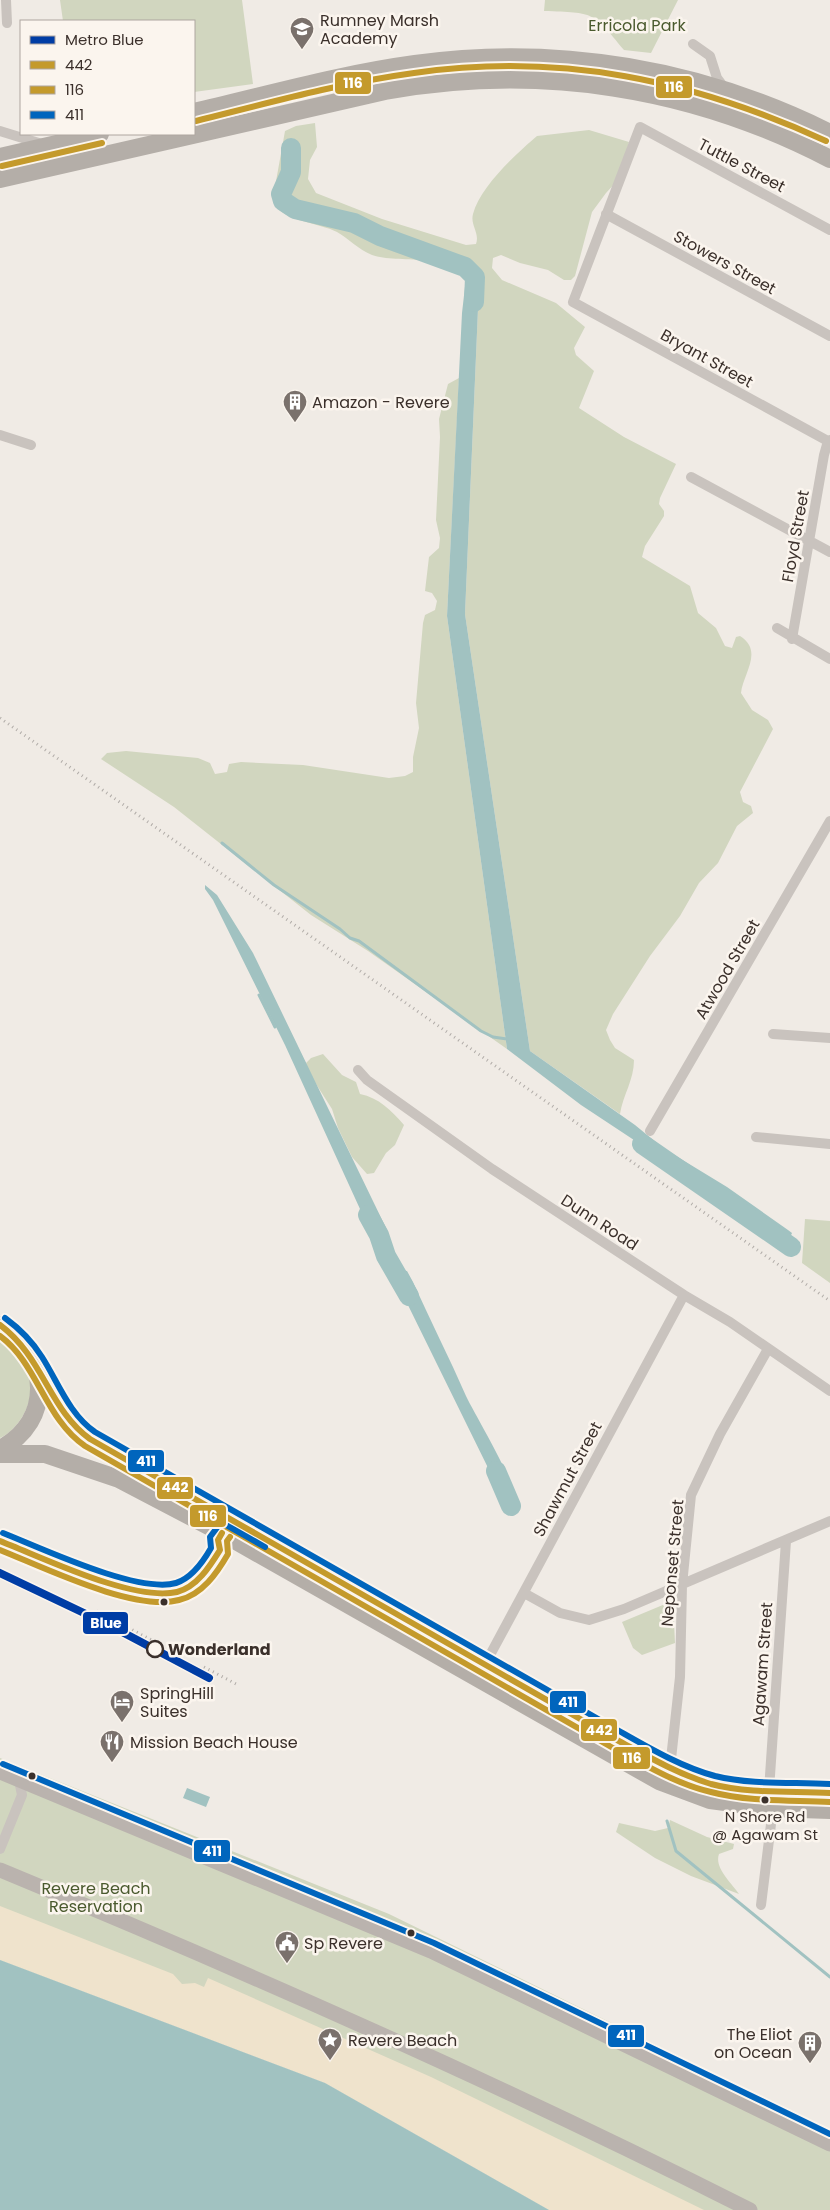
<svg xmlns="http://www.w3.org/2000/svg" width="830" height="2210" viewBox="0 0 830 2210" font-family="Poppins,sans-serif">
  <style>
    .green { fill: #d1d6bf }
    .sand { fill: #efe3cc }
    .water { fill: #a1c2c1 }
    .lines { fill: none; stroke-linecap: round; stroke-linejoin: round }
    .stream { stroke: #a1c2c1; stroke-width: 3 }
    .river { stroke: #a1c2c1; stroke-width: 20 }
    .minor { stroke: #c9c3be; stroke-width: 10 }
    .secondary { stroke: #bab3ae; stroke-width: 15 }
    .trunk { stroke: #b4aea8; stroke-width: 18 }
    .rail { stroke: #b1aca8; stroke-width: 3; stroke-dasharray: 1 4; stroke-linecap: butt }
    .bus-1-casing { stroke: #fbf5ee; stroke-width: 10 }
    .bus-2-casing { stroke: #fbf5ee; stroke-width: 10 }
    .bus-3-casing { stroke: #fbf5ee; stroke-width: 10 }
    .bus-1 { stroke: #c49a2c; stroke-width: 6 }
    .bus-2 { stroke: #c49a2c; stroke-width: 6 }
    .bus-3 { stroke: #0065bd; stroke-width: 6 }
    .metro-1-casing { stroke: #fbf5ee; stroke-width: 11 }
    .metro-1 { stroke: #003da5; stroke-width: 8 }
    .bus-dot { fill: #3b302b; stroke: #fbf5ee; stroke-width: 2 }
    .stop-dot { fill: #fbf5ee; stroke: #3b302b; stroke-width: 2.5 }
    .labels { text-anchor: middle; stroke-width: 5; stroke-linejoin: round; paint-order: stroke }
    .bus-label { font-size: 15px; fill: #3b302b; stroke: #fbf5ee }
    .poi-label { font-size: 16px; fill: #3b302b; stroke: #fbf5ee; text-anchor: start }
    .park-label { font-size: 16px; fill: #4a5a2e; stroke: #fbf5ee }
    .street-label { font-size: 16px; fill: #3b302b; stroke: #fbf5ee }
    .stop-label { font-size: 16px; font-weight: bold; fill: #3b302b; stroke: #fbf5ee; text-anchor: start }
    .line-badge { stroke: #fbf5ee; stroke-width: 2 }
    .badge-label { font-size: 14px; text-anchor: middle; font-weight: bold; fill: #fff }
  </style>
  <rect width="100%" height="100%" fill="#f0ebe5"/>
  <path class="green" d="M60,0h182l11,84 -59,8v-71h-131z
    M545,0h133l-27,53 -27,-3c-32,-39 -29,-37 -80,-39z
    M315,123l2,24 -7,13 -2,19 8,14 66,26 84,26 10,-1c4,-11 -6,-19 -3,-30 7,-27 43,-60 64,-78l52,-6 40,12 -11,38 -12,13 -14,19 -17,64 -4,4h-7l-16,-10 -28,-7 -19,-8 -8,3 -1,10 10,12 54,23 29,24 -11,21 2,7 18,16 -15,37 45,29 52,27 -16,34 -1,6 5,7v5l-19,30 -3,11 48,29 8,27 18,15 9,18 7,2 4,-11 4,-1c24,15 3,38 1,57l11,17 16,10 5,9 -33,63 3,10 8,4 2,7 -16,13 -19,37 -19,20 -19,33 -30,40 -37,58 -7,16 4,10 5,8 19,12c0,20 -11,35 -14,54l-90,-63 -65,-437 13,-305 5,-14 -7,-19 -10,2c-14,-26 -68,-14 -94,-23 -13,-5 -23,-16 -35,-23 -16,-9 -64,-12 -64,-34l12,-67 11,-5z
    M459,378l-12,238 60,433 -139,-98 -57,-36 -137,-108 -73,-48 6,-6 19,-2 72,7 12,5 5,11 12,-2 2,-8 12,-2 62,3 86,13 16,-2 8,-4v-15l6,-29 -3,-25 7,-80 2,-8 10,-5 2,-9 -5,-8 -7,-2 4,-34 10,-9 1,-10 -4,-18 4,-83 -1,-18 9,-35z
    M323,1054l19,21 14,7 4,12c19,4 31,16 44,31l-9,20 -9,8 -12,20 -7,1 -15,-17 -14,-29 -6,-19 -23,-36 -3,-10 5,-5z
    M805,1219l25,2v62l-28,-20z
    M0,1334c9,4 13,11 18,19 3,4 9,10 11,16 9,24 -6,58 -29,69z
    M670,1602l3,2 2,39 -33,12 -9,-7 -11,-26z
    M0,1758l389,156 441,216v80h-281l-224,-127 -325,-123z
    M670,1820l37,17 27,7 -1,5 -14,5c-5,14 12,28 20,40l-48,-18 -36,-18 -39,-26 3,-9 36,8 13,-3z"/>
  <path class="sand" d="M0,1906l173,68 9,10 13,-1 9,4 4,-9 223,99 273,133h-155l-224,-127 -325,-123z"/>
  <path class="water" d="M476,276l8,7c-4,9 -1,16 -6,26l-13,305 65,437 105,74 28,23 64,39 61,43 4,3 -4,9 -207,-137 -74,-56 -60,-433 15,-303 4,-35z
    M205,885l12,10 36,58 134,277 1,4 -5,6 -6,-3 -17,-28 -75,-164 -72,-145 -8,-11z
    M400,1270l7,1 6,11c17,38 36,75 53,114 9,19 48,83 47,99l-4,2 -5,-2 -9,-13 -91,-185 -9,-22z
    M187,1788l23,9 -4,10 -23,-9z
    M0,1960l325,123 224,127h-549z"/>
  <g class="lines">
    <path class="stream" d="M222,843l52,42 66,44 10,9 9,3 122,90 12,6 14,2
      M259,995l16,32
      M667,1821l9,30 154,126"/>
    <path class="river" d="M291,148v24l-10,22 2,7 12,8 59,14 26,13 85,31 10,10 -1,25
      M642,1144l149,103
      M368,1215l11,20 7,21 23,40
      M496,1471l15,35"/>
    <path class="minor" d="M6,0l1,23
      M693,44l17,12 7,22 9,12
      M0,131l42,13
      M606,214l224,122
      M0,435l31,10
      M828,441l-255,-139 67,-175 190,103
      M691,477l139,75
      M777,628l53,31
      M792,639l32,-184 4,-14 2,-1
      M773,1034l57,4
      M358,1070l9,10 125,89 192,126 46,27 100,69
      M650,1131l180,-310
      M756,1137l74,7
      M524,1593l36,20 29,7 35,-11 206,-88
      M483,1668l201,-373
      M670,1768l10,-91 2,-92 9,-90 29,-61 48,-85
      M769,1790l17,-249
      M0,1849l22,-54 -3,-15
      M761,1905l12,-97"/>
    <path class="secondary" d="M0,1772l431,179 399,193
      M0,1870c254,105 505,216 750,340"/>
    <path class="trunk" d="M194,112c73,-17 147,-38 221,-48 142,-20 287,5 415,69
      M0,157l100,-23
      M0,179l385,-88c154,-28 307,-4 445,68
      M0,1325c50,29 54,96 0,124
      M35,1364l26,42 20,26 23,16 560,317 31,13 30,9 105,6
      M0,1454h45l74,25 103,54 437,248 51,19 60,8 60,2"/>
    <path class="rail" d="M0,718l830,583
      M97,1611l62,33
      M204,1667l34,18"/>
    <defs>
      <path id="bus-1" d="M0,1325c43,32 50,86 90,114l527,301c30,16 61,34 94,44 38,10 80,7 119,9
        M0,1541c42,16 133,61 177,51 20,-5 33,-26 43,-42l-2,-10 4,-7"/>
      <path id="bus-2" d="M196,121c72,-18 144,-38 218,-48 147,-21 279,7 412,68
        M2,166l100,-23
        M0,1336c38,28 45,83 85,110l528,302c31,16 63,36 98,44 38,10 79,8 119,10
        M0,1550c43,17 134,62 179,50 23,-5 38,-27 49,-46l-1,-13 3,-4"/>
      <path id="bus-3" d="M5,1318c15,11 27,23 37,39 16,25 27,57 53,75l526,300c30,17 61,35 94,44 37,9 77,6 115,8
        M3,1533c38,15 135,61 173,50 16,-5 27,-21 35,-35l-1,-11 9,-12h7l39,22
        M3,1764l431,179 396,191"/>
    </defs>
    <use href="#bus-1" class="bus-1-casing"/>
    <use href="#bus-2" class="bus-2-casing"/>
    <use href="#bus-3" class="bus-3-casing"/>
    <use href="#bus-1" class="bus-1"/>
    <use href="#bus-2" class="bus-2"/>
    <use href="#bus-3" class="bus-3"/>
    <defs>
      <path id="metro-1" d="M0,1573l107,51 102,54"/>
    </defs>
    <use href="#metro-1" class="metro-1-casing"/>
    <use href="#metro-1" class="metro-1"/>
  </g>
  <defs>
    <symbol id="school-pin" viewBox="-11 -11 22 30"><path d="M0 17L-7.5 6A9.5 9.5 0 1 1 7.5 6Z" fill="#7a716c" stroke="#fbf5ee"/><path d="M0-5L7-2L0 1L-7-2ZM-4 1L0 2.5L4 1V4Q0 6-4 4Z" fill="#fff"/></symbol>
    <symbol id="building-pin" viewBox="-11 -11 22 30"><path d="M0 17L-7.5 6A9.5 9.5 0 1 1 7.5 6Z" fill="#7a716c" stroke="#fbf5ee"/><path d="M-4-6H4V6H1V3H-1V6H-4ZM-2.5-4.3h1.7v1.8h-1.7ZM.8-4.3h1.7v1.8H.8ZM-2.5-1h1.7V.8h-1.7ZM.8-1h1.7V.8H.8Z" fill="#fff"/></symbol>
    <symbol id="hotel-pin" viewBox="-11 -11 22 30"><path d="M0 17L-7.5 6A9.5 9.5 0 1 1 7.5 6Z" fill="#7a716c" stroke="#fbf5ee"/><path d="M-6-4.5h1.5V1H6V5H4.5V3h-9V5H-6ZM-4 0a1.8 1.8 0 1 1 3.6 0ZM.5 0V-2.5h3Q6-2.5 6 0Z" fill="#fff"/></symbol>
    <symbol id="restaurant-pin" viewBox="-11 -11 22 30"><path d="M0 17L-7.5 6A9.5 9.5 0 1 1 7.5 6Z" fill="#7a716c" stroke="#fbf5ee"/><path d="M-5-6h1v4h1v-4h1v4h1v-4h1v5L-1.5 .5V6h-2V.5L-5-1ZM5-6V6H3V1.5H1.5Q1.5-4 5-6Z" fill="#fff"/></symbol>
    <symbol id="civic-pin" viewBox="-11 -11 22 30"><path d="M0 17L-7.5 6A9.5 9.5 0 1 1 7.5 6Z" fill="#7a716c" stroke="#fbf5ee"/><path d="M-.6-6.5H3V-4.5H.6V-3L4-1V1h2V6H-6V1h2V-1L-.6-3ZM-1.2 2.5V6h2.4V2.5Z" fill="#fff"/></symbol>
    <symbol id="sight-pin" viewBox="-11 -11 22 30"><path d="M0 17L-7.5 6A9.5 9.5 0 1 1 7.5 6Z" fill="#7a716c" stroke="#fbf5ee"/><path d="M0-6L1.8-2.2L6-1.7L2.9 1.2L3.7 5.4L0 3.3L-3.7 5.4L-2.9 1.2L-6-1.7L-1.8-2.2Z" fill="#fff"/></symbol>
  </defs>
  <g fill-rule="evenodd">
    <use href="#school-pin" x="288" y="15" width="28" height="38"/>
    <use href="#building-pin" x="281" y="388" width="28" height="38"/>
    <use href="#hotel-pin" x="108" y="1688" width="28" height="38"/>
    <use href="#restaurant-pin" x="98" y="1728" width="28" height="38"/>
    <use href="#civic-pin" x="273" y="1929" width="28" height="38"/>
    <use href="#sight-pin" x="316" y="2026" width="28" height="38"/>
    <use href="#building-pin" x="796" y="2029" width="28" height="38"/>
  </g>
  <g class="bus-dot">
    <circle cx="164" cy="1602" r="4.5"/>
    <circle cx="32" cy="1776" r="4.5"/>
    <circle cx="765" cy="1800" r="4.5"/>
    <circle cx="411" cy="1933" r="4.5"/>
  </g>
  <circle class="stop-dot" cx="155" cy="1649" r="8"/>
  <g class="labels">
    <g class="bus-label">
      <text x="765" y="1822">N Shore Rd<tspan x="765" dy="18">@ Agawam St</tspan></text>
    </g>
    <g class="poi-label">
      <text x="320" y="26">Rumney Marsh<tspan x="320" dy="18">Academy</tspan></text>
      <text x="312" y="408">Amazon - Revere</text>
      <text x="140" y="1699">SpringHill<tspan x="140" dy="18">Suites</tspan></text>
      <text x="130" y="1748">Mission Beach House</text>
      <text x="304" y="1949">Sp Revere</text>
      <text x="792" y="2040" text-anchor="end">The Eliot<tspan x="792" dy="18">on Ocean</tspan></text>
      <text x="348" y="2046">Revere Beach</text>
    </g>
    <g class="park-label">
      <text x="637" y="31">Erricola Park</text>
      <text x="96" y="1894">Revere Beach<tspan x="96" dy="18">Reservation</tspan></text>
    </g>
    <g class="street-label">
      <text transform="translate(742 165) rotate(28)" y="6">Tuttle Street</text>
      <text transform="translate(725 262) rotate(29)" y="6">Stowers Street</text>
      <text transform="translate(707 358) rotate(29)" y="6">Bryant Street</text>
      <text transform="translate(795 536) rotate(-80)" y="6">Floyd Street</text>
      <text transform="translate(727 969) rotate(-60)" y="6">Atwood Street</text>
      <text transform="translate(600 1222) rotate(33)" y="6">Dunn Road</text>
      <text transform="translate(567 1479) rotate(-62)" y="6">Shawmut Street</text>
      <text transform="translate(672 1563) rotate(-85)" y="6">Neponset Street</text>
      <text transform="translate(762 1664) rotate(-86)" y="6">Agawam Street</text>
    </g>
    <g class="stop-label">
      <text x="168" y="1655">Wonderland</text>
    </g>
  </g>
  <g class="line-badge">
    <rect x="334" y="71" width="38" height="24" rx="5" fill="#c49a2c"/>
    <rect x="655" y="75" width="38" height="24" rx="5" fill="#c49a2c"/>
    <rect x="127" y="1449" width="38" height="24" rx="5" fill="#0065bd"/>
    <rect x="156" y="1476" width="38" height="24" rx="5" fill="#c49a2c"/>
    <rect x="189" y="1504" width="38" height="24" rx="5" fill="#c49a2c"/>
    <rect x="82" y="1611" width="47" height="24" rx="5" fill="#003da5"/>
    <rect x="549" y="1690" width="38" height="24" rx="5" fill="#0065bd"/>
    <rect x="580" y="1718" width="38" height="24" rx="5" fill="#c49a2c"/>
    <rect x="612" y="1746" width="39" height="24" rx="5" fill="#c49a2c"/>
    <rect x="193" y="1839" width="38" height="24" rx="5" fill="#0065bd"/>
    <rect x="607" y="2024" width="38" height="24" rx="5" fill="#0065bd"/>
  </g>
  <g class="badge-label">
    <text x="353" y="88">116</text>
    <text x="674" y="92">116</text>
    <text x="146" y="1466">411</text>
    <text x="175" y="1492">442</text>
    <text x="208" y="1521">116</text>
    <text x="106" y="1628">Blue</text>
    <text x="568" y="1707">411</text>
    <text x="599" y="1735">442</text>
    <text x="632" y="1763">116</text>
    <text x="212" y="1856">411</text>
    <text x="626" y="2040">411</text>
  </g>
  <rect x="20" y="20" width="175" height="115" fill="#fbf5ee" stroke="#aea6a0"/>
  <rect x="30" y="36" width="25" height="8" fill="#003da5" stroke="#aea6a0"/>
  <text x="65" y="45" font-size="15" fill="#3b302b">Metro Blue</text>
  <rect x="30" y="61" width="25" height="8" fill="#c49a2c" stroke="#aea6a0"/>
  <text x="65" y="70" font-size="15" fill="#3b302b">442</text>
  <rect x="30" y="86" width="25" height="8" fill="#c49a2c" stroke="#aea6a0"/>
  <text x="65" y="95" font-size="15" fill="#3b302b">116</text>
  <rect x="30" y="111" width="25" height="8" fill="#0065bd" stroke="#aea6a0"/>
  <text x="65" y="120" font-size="15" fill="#3b302b">411</text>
</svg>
